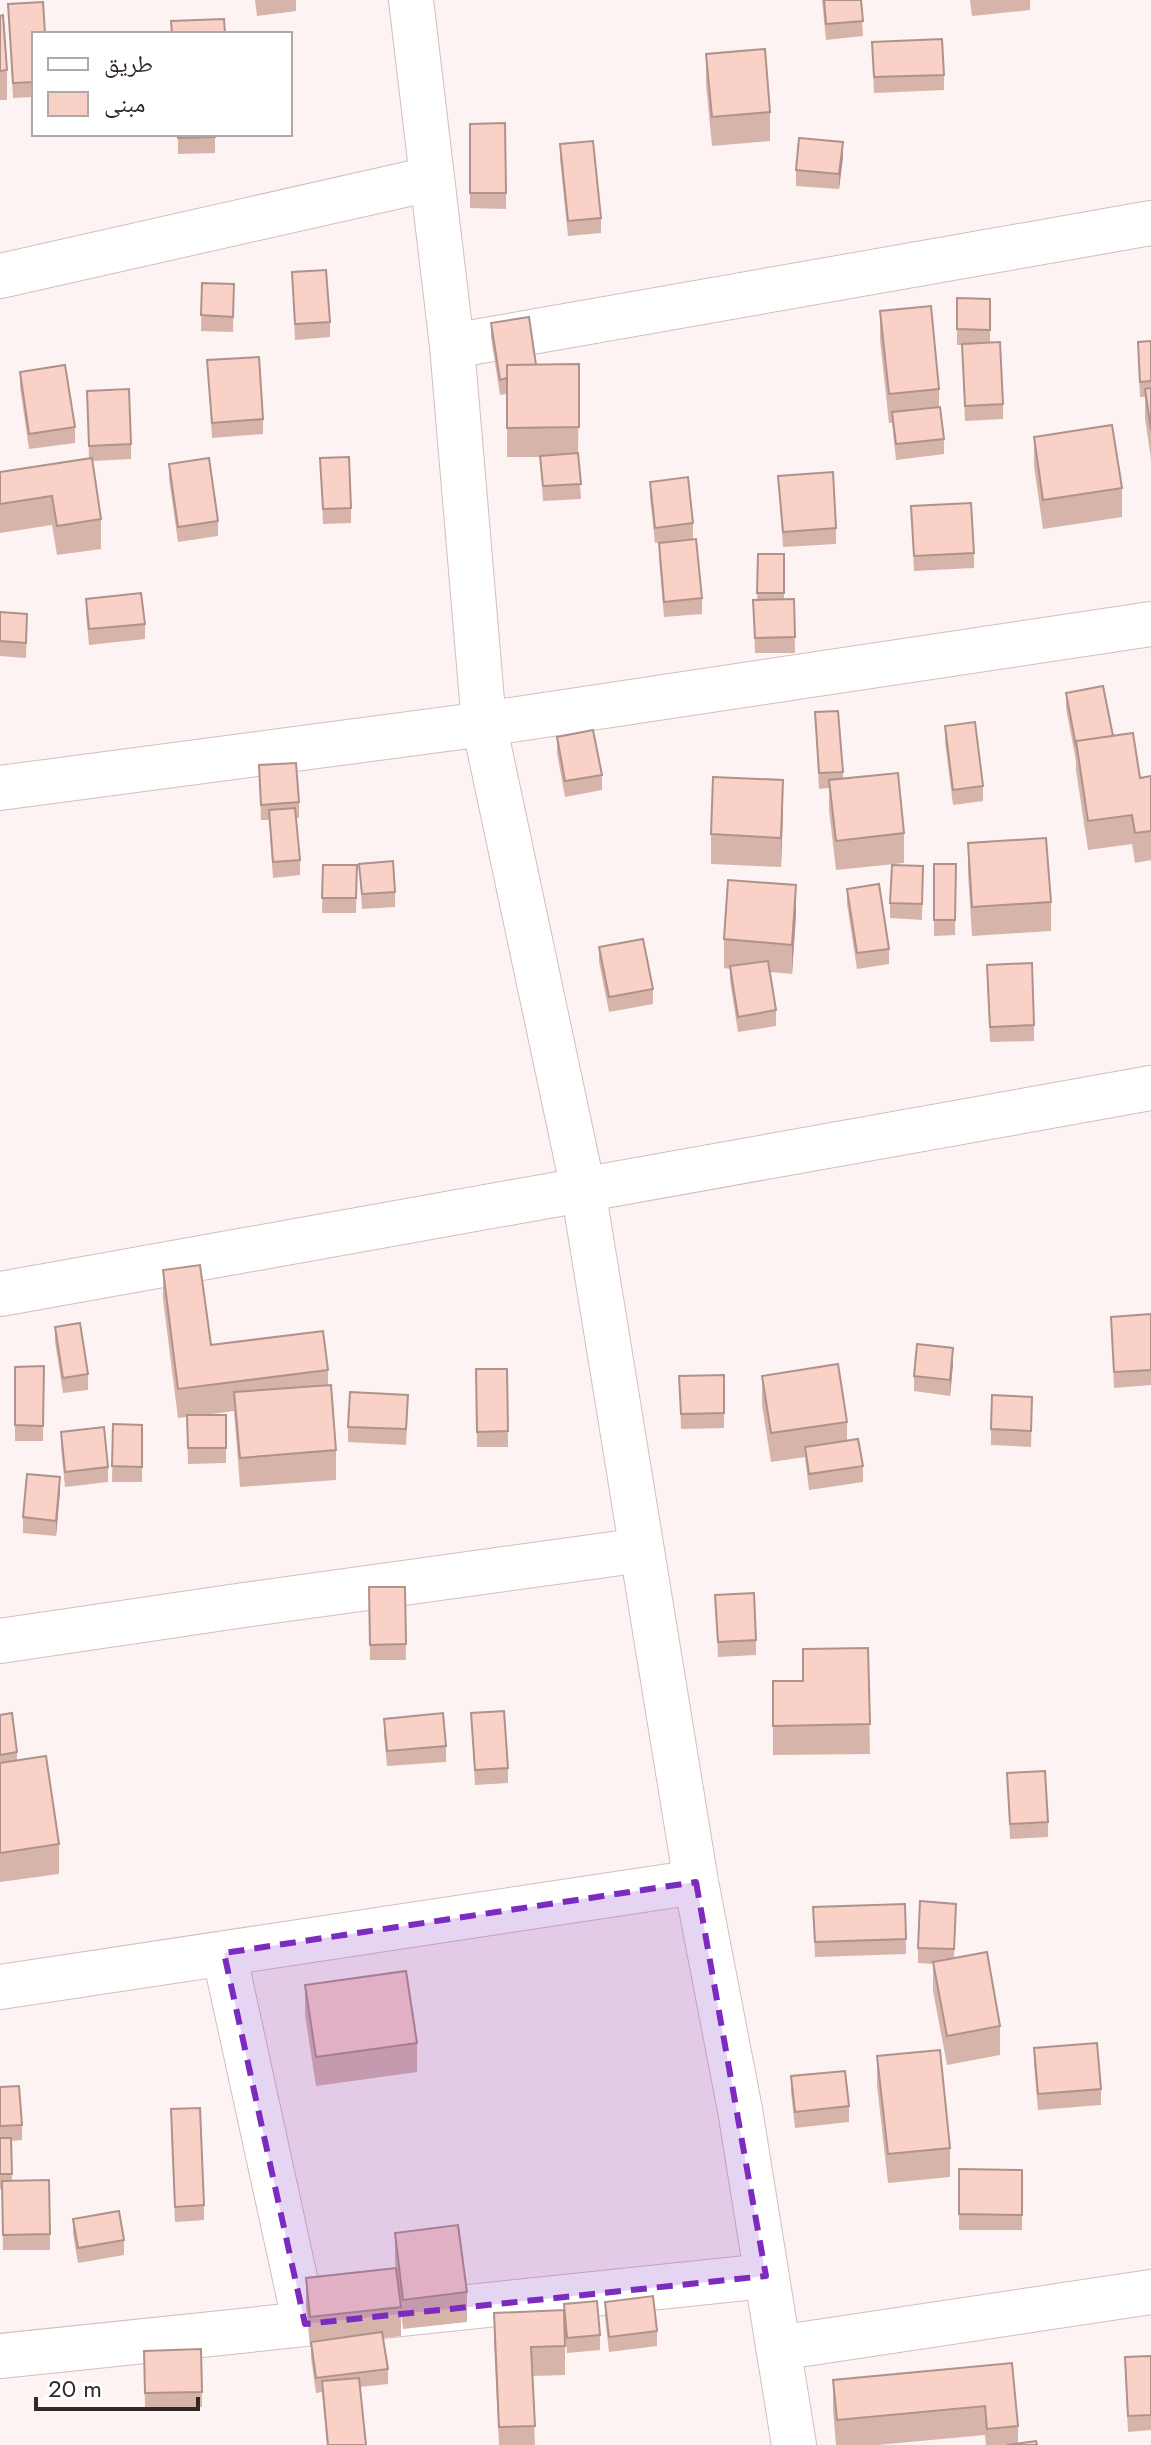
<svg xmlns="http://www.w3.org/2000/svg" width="1151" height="2445" viewBox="0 0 1151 2445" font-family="Jost,'Noto Naskh Arabic',sans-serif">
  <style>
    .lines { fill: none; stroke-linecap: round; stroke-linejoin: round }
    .street-casing { stroke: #d6bdbe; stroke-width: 46 }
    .street { stroke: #fff; stroke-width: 44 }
    .wall { fill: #d7b4aa }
    .shaded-wall { fill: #af928b }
    .building { fill: #fad1c6; stroke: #af928b; stroke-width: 2 }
    .marked { fill: #7b2cbf; fill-opacity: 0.2; stroke: #7b2cbf; stroke-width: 6; stroke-dasharray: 16 10; stroke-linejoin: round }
  </style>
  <rect width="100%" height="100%" fill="#fdf3f3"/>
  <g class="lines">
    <defs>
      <path id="street" d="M411,0l41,346 32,378 99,465 113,693 44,228 54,335
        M0,276l430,-97
        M452,346l699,-123
        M0,788l484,-64 667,-100
        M0,1294l1151,-206
        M0,1641l244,-36 398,-55
        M224,1953l81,371
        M0,1987l696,-105
        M778,2348l373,-56
        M0,2356l766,-80"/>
    </defs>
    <use href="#street" class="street-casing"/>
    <use href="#street" class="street"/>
  </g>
  <path class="wall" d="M255,0h41v11l-39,5z
    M822,0h39l2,36 -37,4z
    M970,0h60v10l-58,6z
    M8,4l26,30v63l-21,1z
    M0,16l7,54v30h-7z
    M872,42l72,33v15l-70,3z
    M706,54l64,58v29l-58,5 -6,-62z
    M470,124l36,69v16l-36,-1z
    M178,134h37v19l-37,1z
    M560,144l41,74v15l-33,3 -8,-77z
    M843,157l-4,32 -43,-3v-16z
    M292,272l38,50v15l-35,3z
    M202,283l32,1 -1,48 -32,-1z
    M957,298l33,1v43l13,62v15l-38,2 -3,-76h-5z
    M880,311l59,78v18l5,32v15l-48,6 -4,-37h-3l-9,-83z
    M491,323l45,42 43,-1 -1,93 3,42 -38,2 -3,-44h-33v-63l-7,1 -9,-57z
    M1151,341v118l-6,-41v-21h-5l-2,-40v-15z
    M207,360l56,59v15l-51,4z
    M20,372l55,55v16l-46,6 -9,-62z
    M87,391l44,53v15l-39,2 9,58v30l-44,6 -5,-30 -52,8v-61l89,-14z
    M1034,437l88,51v29l-79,12 -9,-63z
    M320,458l31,50v15l-28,1z
    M169,464l49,57v15l-40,6 -9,-63z
    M778,476l58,52v16l-53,3z
    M650,482l43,41v16l-38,4 -5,-46z
    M911,506l63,47v15l-60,3z
    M659,543l43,55v16l-38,3 -5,-59z
    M758,554h26v45h10l1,54h-40l-2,-53h4z
    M86,599l59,25v15l-56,6 -3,-31z
    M0,612l27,17 -1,29 -26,-2z
    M1066,693l47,43 27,42 11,-2v84l-16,3 -3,-19 -44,6 -12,-80v-9l-10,-53z
    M815,712l28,60v7l61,54v30l-68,7 -7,-60v-22l-10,1z
    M945,726l38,60v15l-30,4 -8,-63z
    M557,737l45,38v15l-37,7 -8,-44z
    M259,765l40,37v16h-3l4,42v15l-27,3 -4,-58h-8z
    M783,810l-2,57 -70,-3v-30z
    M968,843l83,59v29l-79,5 -4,-63z
    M359,864l36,28v15l-33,2z
    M934,864h22l-1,71 -21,1z
    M323,865h34l-1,48h-34z
    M923,866l-1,54 -32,-2v-15z
    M847,889l42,60v15l-32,5 -10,-65z
    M796,914l-4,60 -22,-2 6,38v16l-38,6 -8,-51v-12l-6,-1v-29z
    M599,947l54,42v15l-44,8 -10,-50z
    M987,980l47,45v16l-44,1z
    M163,1270l48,75 117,25v15l8,65v30l-96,7 -6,-76 -30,4h22v48l-38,1 -1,-47 -9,1 -15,-119z
    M1151,1314v71l-37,3 -3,-71z
    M55,1327l33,47v16l-25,3 -8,-51z
    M953,1364l-3,32 -36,-5v-15z
    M44,1366l-1,75h-28v-74z
    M476,1369h31l1,78h-31z
    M724,1375v53l-43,1 -2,-53z
    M762,1376l85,46v18l16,26v16l-54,8 -4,-33 -34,5 -9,-57z
    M408,1410l-2,35 -58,-3v-15z
    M1032,1412l-1,35 -40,-2v-16z
    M113,1424l29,1v57h-30z
    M61,1432l47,35v15l-43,5 -4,-40z
    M60,1492l-4,44 -33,-3v-16z
    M369,1587h36l1,73h-36z
    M715,1595l41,45v15l-38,2z
    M868,1648l2,106 -97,1v-74h30z
    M471,1713l37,55v15l-33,2z
    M0,1715l17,37v9l42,83v30l-59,8z
    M384,1719l62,27v16l-59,4 -3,-32z
    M1007,1773l41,49v15l-38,2z
    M905,1904l1,50 -91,3 -2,-50z
    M956,1919l-2,39 46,68v29l-53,10 -14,-74v-27l-15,-1v-15z
    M305,1985l112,58v29l-101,14 -11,-71z
    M1034,2048l67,41v16l-63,5 -4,-47z
    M877,2056l73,92v29l-62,6 -11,-98z
    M791,2076l58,30v16l-54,6 -4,-36z
    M0,2087l22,38v15l-11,1 1,40 37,-1 1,70h-47l-1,-61h-2z
    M171,2124l33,81v15l-29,2z
    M959,2169l63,1v60h-63z
    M73,2219l51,21v15l-46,8 -5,-29z
    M395,2233l72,59v30l-64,7 -8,-67z
    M306,2278l95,29v29l-18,2 5,31v15l-28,3 6,58h-39l-5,-53 -6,1 -5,-35v-12h-1l-4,-39z
    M605,2302l52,29v15l-48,6 -4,-35z
    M494,2313l106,22v15l-33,3 -2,-21v43l-33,1 3,69h-36l-5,-103z
    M201,2349l1,58 -57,2 -1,-58z
    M1151,2356v74l-23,2 -3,-59z
    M1012,2363l6,63v17l19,2h-51l-1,-10 -108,10h-41l-3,-36v-29z"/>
  <path class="shaded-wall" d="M843,142v15l-4,32v-15z
    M783,780v30l-2,57v-29z
    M796,885v29l-4,60v-29z
    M953,1348v16l-3,32v-16z
    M60,1477v15l-4,44v-15z"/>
  <path class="building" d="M824,0h37l2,21 -37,3z
    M43,2l2,32h-11v48l-21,1 -5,-79z
    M3,15l4,55 -7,1v-55z
    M224,19l1,15h-53l-1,-13z
    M942,39l2,36 -70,2 -2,-35z
    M765,49l5,63 -58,5 -6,-63z
    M505,123l1,70h-36v-69z
    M178,134h37v3l-37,1z
    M799,138l44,4 -4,32 -43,-4z
    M593,141l8,77 -33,3 -8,-77z
    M326,270l4,52 -35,2 -3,-52z
    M202,283l32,1 -1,33 -32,-2z
    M957,298l33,1v31l-33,-1z
    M931,306l8,83 -50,5 -9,-83z
    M529,317l7,48h-29v13l-7,2 -9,-57z
    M1151,341v40l-11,1 -2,-40z
    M1000,342l3,62 -38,2 -3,-62z
    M259,357l4,62 -51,4 -5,-63z
    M579,364v63l-72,1v-63z
    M65,365l10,62 -46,7 -9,-62z
    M1151,388v42l-6,-41z
    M129,389l2,55 -42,2 -2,-55z
    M940,407l4,32 -48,5 -4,-32z
    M1112,425l10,63 -79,12 -9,-63z
    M578,453l3,31 -38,2 -3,-30z
    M349,457l2,51 -28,1 -3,-51z
    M92,458l9,61 -44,7 -5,-30 -52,8v-32z
    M209,458l9,63 -40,6 -9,-63z
    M833,472l3,56 -53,4 -5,-56z
    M688,477l5,46 -38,5 -5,-46z
    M971,503l3,50 -60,3 -3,-50z
    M696,539l6,59 -38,4 -5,-59z
    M758,554h26v39h-27z
    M141,593l4,31 -56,5 -3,-30z
    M794,599l1,38 -40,1 -2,-38z
    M0,612l27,2 -1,29 -26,-2z
    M1103,686l10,50 -37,5v5l-10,-53z
    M838,711l5,61 -24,1 -4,-61z
    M975,722l8,64 -30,4 -8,-64z
    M593,730l9,45 -37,6 -8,-44z
    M1133,733l7,45 11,-2v55l-16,2 -3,-18 -44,6 -12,-80z
    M296,763l3,39 -38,3 -2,-40z
    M898,773l6,60 -68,8 -7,-61z
    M713,777l70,3 -2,58 -70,-4z
    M295,808l5,52 -27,2 -4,-52z
    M1046,838l5,64 -79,5 -4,-64z
    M393,861l2,31 -33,2 -3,-30z
    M934,864h22l-1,56h-21z
    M323,865h34l-1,33h-34z
    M892,865l31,1 -1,38 -32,-1z
    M728,880l68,5 -4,60 -68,-6z
    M879,884l10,65 -32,4 -10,-64z
    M643,939l10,50 -44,8 -10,-50z
    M768,961l8,49 -38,7 -8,-51z
    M1032,963l2,62 -44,2 -3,-62z
    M200,1265l11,80 112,-14 5,39 -150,19 -15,-119z
    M1151,1314v56l-37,2 -3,-55z
    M80,1323l8,51 -25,4 -8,-51z
    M917,1344l36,4 -3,32 -36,-4z
    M838,1364l9,58 -76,11 -9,-57z
    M44,1366l-1,60 -28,-1v-58z
    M476,1369h31l1,62 -31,1z
    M724,1375v38l-43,1 -2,-38z
    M331,1385l5,65 -96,8 -6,-66z
    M350,1392l58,3 -2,34 -58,-2z
    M992,1395l40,2 -1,34 -40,-2z
    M187,1415h39v33h-38z
    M113,1424l29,1v42l-30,-1z
    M104,1427l4,40 -43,5 -4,-40z
    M858,1439l5,27 -54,8 -4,-27z
    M27,1474l33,3 -4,44 -33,-4z
    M369,1587h36l1,57 -36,1z
    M754,1593l2,47 -38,2 -3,-47z
    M868,1648l2,76 -97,2v-45h30v-32z
    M504,1711l4,57 -33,2 -4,-57z
    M12,1713l5,39 -17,3v-40z
    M443,1713l3,33 -59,5 -3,-32z
    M46,1756l13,88 -59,9v-90z
    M1045,1771l3,51 -38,2 -3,-51z
    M920,1901l36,3 -2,45 -36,-1z
    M905,1904l1,35 -91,3 -2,-35z
    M987,1952l13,74 -53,10 -14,-74z
    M406,1971l11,72 -101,14 -11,-72z
    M1097,2043l4,46 -63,5 -4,-46z
    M940,2050l10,98 -62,6 -11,-98z
    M845,2071l4,35 -54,6 -4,-36z
    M19,2086l3,39 -22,1v-39z
    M200,2108l4,97 -29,2 -4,-98z
    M0,2138h11l1,36h-12z
    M959,2169l63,1v45l-63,-1z
    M49,2180l1,54 -47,1 -1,-54z
    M119,2211l5,29 -46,8 -5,-29z
    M458,2225l9,67 -64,8 -8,-67z
    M396,2268l5,39 -91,10 -4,-39z
    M653,2296l4,35 -48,6 -4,-35z
    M597,2301l3,34 -33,3 -3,-34z
    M564,2310l1,36 -34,1 4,79 -36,1 -5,-114z
    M382,2332l6,37 -72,9 -5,-36z
    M201,2349l1,43 -57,1 -1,-42z
    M1151,2356v59l-23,1 -3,-59z
    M1012,2363l6,63 -31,3 -2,-23 -148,14 -4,-40z
    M359,2378l7,67h-38l-6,-64z
    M1036,2441l1,4h-30z"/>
  <path class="marked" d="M696,1882l70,394 -461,48 -81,-371z"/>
  <rect x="32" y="32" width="260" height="104" fill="#ffffff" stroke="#ada9a9" stroke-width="2"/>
  <rect x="48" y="58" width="40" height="12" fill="#ffffff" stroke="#ada9a9" stroke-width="2"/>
  <text x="104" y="72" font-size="24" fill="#312828">طريق</text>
  <rect x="48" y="92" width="40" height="24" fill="#fad1c6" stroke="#ada9a9" stroke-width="2"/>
  <text x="104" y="112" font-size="24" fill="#312828">مبنى</text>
  <path d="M36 2397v12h162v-12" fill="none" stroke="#312828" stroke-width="4"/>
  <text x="48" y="2397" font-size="24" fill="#312828" stroke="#ffffff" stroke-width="6" paint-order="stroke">20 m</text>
</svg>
